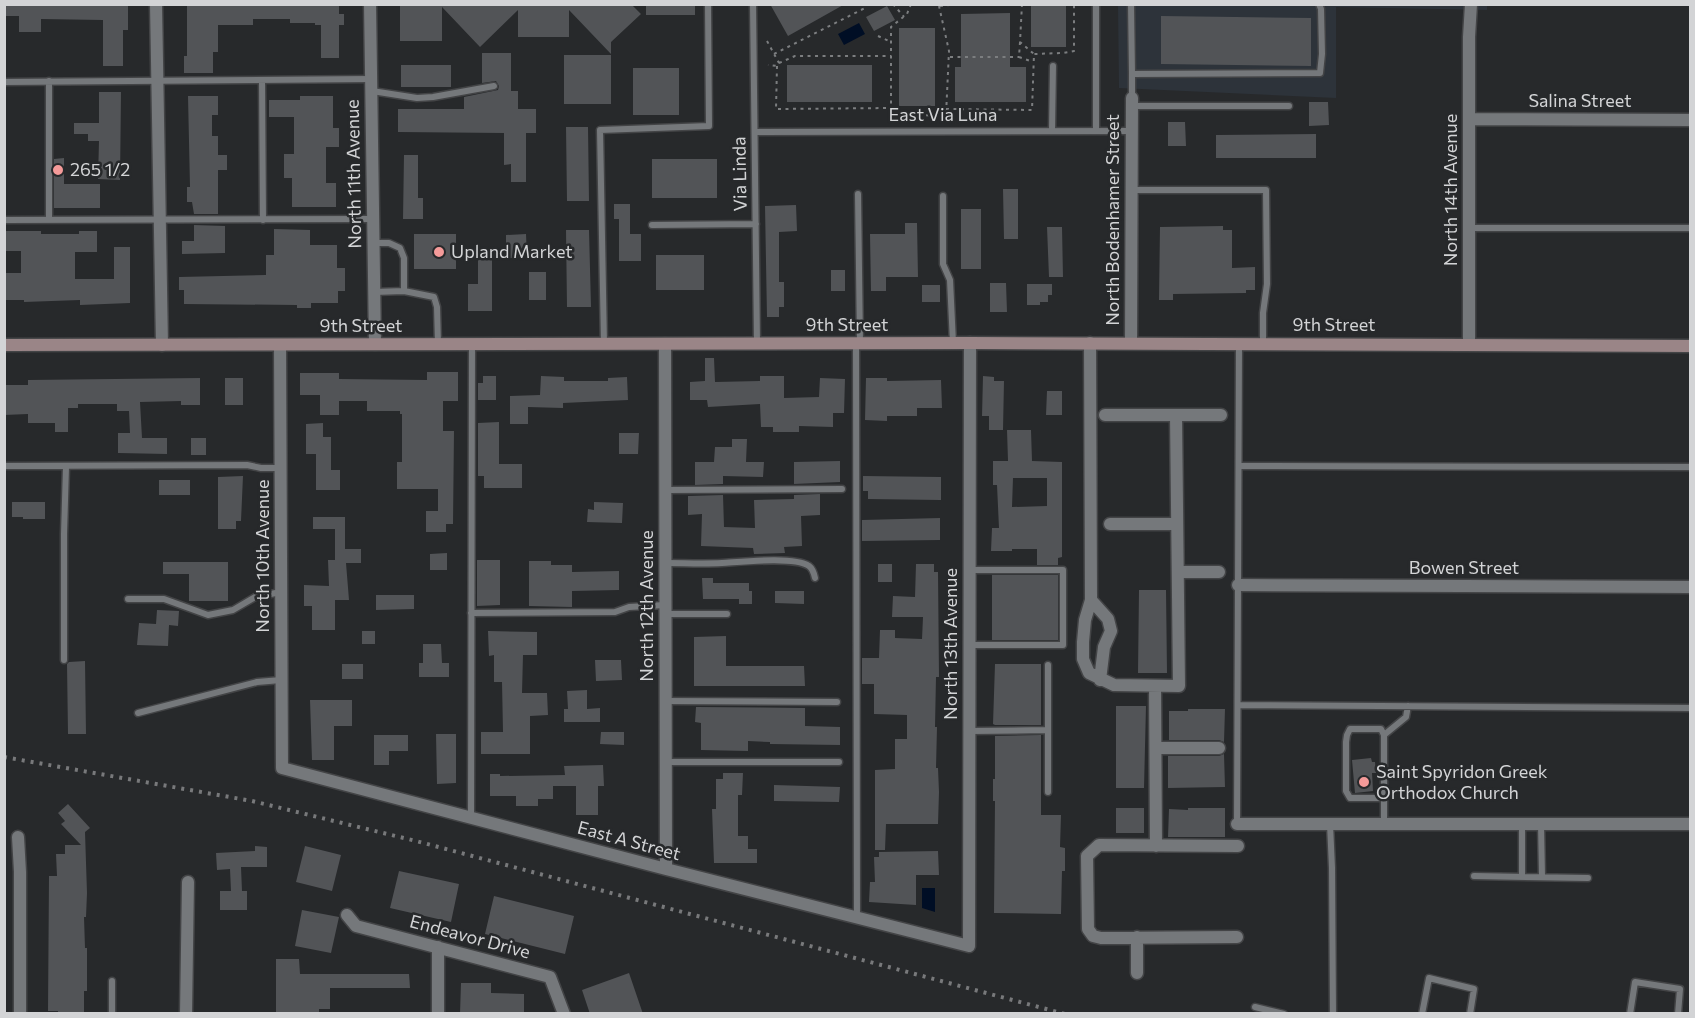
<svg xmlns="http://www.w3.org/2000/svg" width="1695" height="1018" viewBox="0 0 1695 1018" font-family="Commissioner,sans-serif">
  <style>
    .built { fill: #2d333a }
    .water { fill: #000e25 }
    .building { fill: #525457; fill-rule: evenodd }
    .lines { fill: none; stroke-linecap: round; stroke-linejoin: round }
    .lane-casing { stroke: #434446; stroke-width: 9 }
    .street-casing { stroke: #434446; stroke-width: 15 }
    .secondary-casing { stroke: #434446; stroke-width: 15 }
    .path { stroke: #7c7e80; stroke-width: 2; stroke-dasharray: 3 4.5; stroke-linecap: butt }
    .lane { stroke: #75787b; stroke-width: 6 }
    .street { stroke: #75787b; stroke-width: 12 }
    .secondary { stroke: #9a8587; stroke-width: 12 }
    .rail { stroke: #78797b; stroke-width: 4; stroke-dasharray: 3 6; stroke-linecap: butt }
    .poi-dot { fill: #f59b9a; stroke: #27292b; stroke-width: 2 }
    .labels { text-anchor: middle; stroke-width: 5; stroke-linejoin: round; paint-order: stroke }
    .street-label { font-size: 18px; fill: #d3d4d6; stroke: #27292b }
    .poi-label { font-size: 18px; fill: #d3d4d6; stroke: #27292b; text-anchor: start }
  </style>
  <rect width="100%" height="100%" fill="#27292b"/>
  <path class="built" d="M1487,4v6l-151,-3v91l-217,-10 -1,-83z"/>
  <path class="water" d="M859,23l6,11 -21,11 -6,-11z
    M922,888h13v24l-13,-4z"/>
  <path class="building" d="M4,4h124v26h-5v36h-20v-46l-62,-1v13h-22v-16h-15z
    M187,4h152v10h5v11h-5v33h-18v-33h-6v-2h-25v-4h-37v6h-35v27h-5v21h-29v-17h3z
    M400,4h231l10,10 -30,28v12l-42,-44v27h-51v-27l-38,37 -38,-40v34h-42z
    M646,4h49v11h-49z
    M770,4h75l-57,32z
    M1031,4h35v43h-35z
    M887,6l8,14 -21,11 -8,-14z
    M1010,13v54h16v35h-71v-35h6v-53z
    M1161,16l150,2v48l-150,-2z
    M899,28h36v78h-36z
    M482,53h29v38h7v18h18v24h-10v49h-15v-18l-7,1v-32l-106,-1v-23h66v-12l34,-7 1,-4 -3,-5 -14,2z
    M564,55h47v49h-47z
    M401,65h50v22h-50z
    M787,65h85v37h-85z
    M633,68h46v47h-46z
    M99,92h22l-1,88 -22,-1 1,-38h-11v-7h-14v-11h25z
    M188,96h30v19h-6v21h6v19h9v15h-9v44h-24l-2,-12h-5v-15h3z
    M300,96h33v32h6v19h-13v36h10v24h-44v-29h-8v-24h10v-37h-25v-17h31z
    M1309,102h19l1,23 -20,1z
    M1168,122h17l1,24h-18z
    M566,127h22l1,74h-22z
    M1316,134v24h-100v-23z
    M404,155h14v43h5v21h-20z
    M64,158v26h36v24h-46v-49z
    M652,159h65v39h-65z
    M1003,189h15v50h-14z
    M614,204h16v30h11v27h-22v-42h-5z
    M796,205l1,26 -18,1v50h5v25h-5v10h-12l-2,-111z
    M961,209h20v60h-20z
    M905,223h12l1,54h-32v14h-15l-1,-57h35z
    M194,225l31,1v27l-43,1v-13h12z
    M1223,226v4h9v38l23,-1v23h-9v3l-73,1v6h-14l1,-73z
    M1047,227h15l1,50h-14z
    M274,229l36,1v15h27v23h8v23h-7v12h-27v5h-14v-3l-113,-1v-14h-5v-13l87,-2v-20h8z
    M566,230h23l2,77h-24z
    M4,231h37v3h38v-3h18v21h-22v27h39v-32h16v56l-50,2v-5l-56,2v-2h-20v-27h17v-22h-17z
    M414,234h42v35h-42z
    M526,234l1,24h-21v-23z
    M478,252h14v59h-24v-27h10z
    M656,255h48v35h-48z
    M831,270h14v21h-14z
    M529,272h17v28h-17z
    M990,283h16l1,29h-17z
    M1027,284h25v11h-4v7h-8v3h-13z
    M922,285h18v17h-18z
    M705,358h9l1,24 45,-1v-5h24v22l35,-1 1,-19 25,1 -1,34h-11v14l-34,-1v6h-26v-5h-12l-1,-23 -52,3 -1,-7h-17v-18l15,-1z
    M427,372h31v29h-15v30h11l-1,93h-7v8h-20v-21h12v-22h-41v-27h5v-48h-2v-3h-33v-10h-28v14h-19v-20h-20v-22h39v6l88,1z
    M483,376h13v24h-18v-17h5z
    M541,376l23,1v4h44v-3l19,-1 1,23 -65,3v5l-35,-1v17h-18v-28l30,-1z
    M983,376l11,1v4h10l-1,49h-14v-14h-7z
    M200,378v27h-19v-4l-41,1 2,36h25v16l-49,-1v-20h12l-1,-22h-12v-7h-39v4h-10v24h-13v-9h-27v-9l-24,1v-30h24v-5z
    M225,378h18v27h-18z
    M866,378h21v3l54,-1 1,28h-25v8h-30v5l-22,-1z
    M1047,391h15v24h-16z
    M499,422v42h23v24h-38v-12h-6v-53z
    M323,423v14h8v33h9v20h-24v-36h-10v-30z
    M1007,430h24l1,31 30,1v95l-4,1v7h-21v-16h-25v2h-21l1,-23h7l-2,-43h-4v-24h15zM1013,478h34v28l-35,1z
    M619,433h20l-1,21h-19z
    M191,438h15v17h-15z
    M732,439h15l-1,23h18l-1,15 -40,-1v8l-28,1v-23h19l1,-15h17z
    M840,461v21l-46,2v-22z
    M243,476l-2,45h-5v8h-18v-52z
    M863,476l78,1v23l-73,-1v-8h-5z
    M159,480h31v15h-31z
    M820,494v21l-19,1 1,30 -18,1 1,6 -31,1 -1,-6 -52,-2 1,-32 -14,1v-19l35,-1 1,32 31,1 -1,-28 40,-1v-4z
    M12,502h33v17h-22v-2h-11z
    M594,502l29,1 -1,20 -35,-1 1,-13 6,1z
    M313,517h32v32h16v14h-15l3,37h-14v30h-23v-24h-8v-21l25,1 -1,-26h7v-31h-22z
    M940,518v22l-78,1v-21z
    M447,553v17h-17v-16z
    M477,560h23v45l-23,1z
    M529,561h22v4h21v7l47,-1v19l-47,1v16l-43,-1z
    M163,562h65v39h-39v-27h-26z
    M878,564h14v18h-14z
    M916,564h18v8h4l1,105h-3l-1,50h2l-1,41h2l1,24 -1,32h-52l-1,26h-10v-80l20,-1v-30h12v-24l-33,-1v-30h-12v-26h17l1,-28h15v8l27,1 1,-22h-31l1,-21 22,1z
    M992,575h66v65h-66z
    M702,578h11v5h36v8h3v13h-13v-5h-36z
    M1139,590h27l1,83h-29z
    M775,591h29v13l-29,-1z
    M376,595h38v14l-38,1z
    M157,610l22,1 -1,15 -9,-1 -1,21 -31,-1 2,-22 17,1z
    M362,631h13v13h-13z
    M488,631l49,1v23h-14l-1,38h25l1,22 -18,1v38h-49v-22h22l-1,-50h-8v-27l-5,1z
    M726,636v30h78l1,20h-111v-49z
    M423,644h18l1,19h7v14h-30v-14h4z
    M595,660h26l1,20 -26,1z
    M85,661l1,73h-18l-1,-70 2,-2z
    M342,664h21v15h-21z
    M995,664h46v61h-46l-2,-1z
    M587,690v19l13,-1v14h-36v-13h4l-1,-18z
    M310,700h42v26h-18v34h-22z
    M1116,706h30l-2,82h-28z
    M696,707l109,1v18l35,1v18l-70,-1v-2l-22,-1v10l-47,-1v-27l-6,-1z
    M1188,709h37l-1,33 -5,-2h-50v-29h19z
    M601,732h23v13l-24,-1z
    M436,734h20v49l-19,1z
    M374,735h34v16h-19v14h-15z
    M1041,735v80h20l-1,32 5,1v23h-3l-1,43 -67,-1 1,-112h-2v-22h2v-43z
    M1224,754l1,33 -57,1v-32h51z
    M1371,758l1,4h3l1,11h-4l1,18 -18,2 -3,-33z
    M603,765l1,21h-6v29h-22v-29h-23v13h-15v7h-22v-10h-26v-22h10v2l65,-1 -1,-9z
    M723,773h20l-1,22h-4v41h10v13h9v14h-43l-2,-54h4v-30h7z
    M774,785l66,2 -1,15 -65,-1z
    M68,804l22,24 -5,4 2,61 -1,24h-2l1,31h2v43h-3v23h-26v-3h-10l1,-135h8l-1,-22h9v-9h16l-20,-21 4,-3 -7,-8z
    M1116,808h28v25h-28z
    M1188,808h37v29h-57l1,-28 19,1z
    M255,846l12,1v20h-26l1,24h5v19h-27v-19h11l-1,-22 -13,1 -1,-17 39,-2z
    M305,846l36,9 -9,36 -36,-9z
    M938,851l1,24h-23v30l-47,-3 1,-20h5l-1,-25h5v-5z
    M399,871l60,13 -8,38 -61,-14z
    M494,896l80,20 -9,38 -80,-20z
    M302,910l37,7 -8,36 -36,-7z
    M276,959h23l1,15h109l1,14h-80v21h-11v5h-43z
    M629,973l14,41h-53l-8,-24z
    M461,983h30v10l33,1v20h-64z"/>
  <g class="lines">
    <defs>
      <path id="lane" d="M753,4l4,339
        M1096,4v126
        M1131,4l1,70
        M262,80l1,140
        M49,81v139
        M4,82l367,-3
        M372,91l45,7 16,-1 61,-11
        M1132,98v-24l188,-1 2,-19 -1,-45 -2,-5
        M1132,106h157
        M1052,130l1,-64
        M755,132l377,-1
        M1132,190h134l1,94 -4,29v30
        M858,194l2,149
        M943,196v68l7,16 3,63
        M4,220l369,-1
        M652,225l104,-1
        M1469,228h221
        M374,243h15l11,5 4,10v33
        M374,292l30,-1 30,6 3,10 1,37
        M856,343l1,575
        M604,344l-4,-214 109,-4 -1,-122
        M4,466l243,-1 14,3h20
        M1239,466l451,1
        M666,490l176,-1
        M666,563c18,0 37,1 56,0 18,-1 72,-7 87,3 4,3 5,7 6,12
        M969,570h94v75h-93
        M128,599h36l44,16 25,-5 22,-13 26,-5
        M471,613l144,-1 14,-5 36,-2
        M666,614h61
        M64,660v-126l2,-67
        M666,701l171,1
        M1238,705l452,3
        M138,713l119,-31 24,-2
        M970,731l77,-1
        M1384,735l22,-18 2,-11
        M666,762h173
        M1048,792v-127
        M1383,798h-33l-4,-7v-49l1,-7 3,-6h31l3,6v89
        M471,817l1,-472
        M1237,824l2,-480
        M1330,824l2,44 1,146
        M1522,824v52
        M1541,824l1,52
        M1474,876l114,2
        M1255,1007l29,7
        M112,1014v-33
        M1422,1014l7,-36 45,11 -4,25
        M1630,1014l5,-32 45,7 -2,25"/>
      <path id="street" d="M156,4l6,341
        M370,4l5,340
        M1469,119l221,1
        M1090,343l1,257 -6,20 -2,22v17l6,14 25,12 65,1 -3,-271
        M1131,343l1,-245
        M665,344l1,525
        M1469,344v-307l2,-33
        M280,345l2,423 384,101 303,77 1,-603
        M1105,415h116
        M1110,524h67
        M1178,572h41
        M1238,585l452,2
        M1091,600l17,19 3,12 -7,16 -4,33
        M1155,686l1,160
        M1156,748h63
        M1237,824h453
        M18,837l2,35v142
        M347,915l9,11 194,51 14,37
        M1137,937v36
        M1237,937l-136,1 -8,-2 -5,-7 -1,-73 12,-11 139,1
        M186,1014l2,-132
        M438,1014v-67"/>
      <path id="secondary" d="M4,345l966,-2 720,3"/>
    </defs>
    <use href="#lane" class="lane-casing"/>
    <use href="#street" class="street-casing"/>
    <use href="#secondary" class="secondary-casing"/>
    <path class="path" d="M893,4l11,13
      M911,4l-4,10 -16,13v81l6,6 44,2 5,-1 3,-64 -10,-45 -3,-2
      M1022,4l-2,38 14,12
      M940,6l18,-2
      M878,36l13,6
      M767,41l12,22 -2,3 -9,-1
      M1020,42l-1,15 14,5
      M774,54l91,-46 2,-4
      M950,57h69
      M779,63l16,-7h96
      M777,66l-1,43 115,-1
      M946,109l86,1 2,-56 29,-1 11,-2v-47"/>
    <use href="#lane" class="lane"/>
    <use href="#street" class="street"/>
    <use href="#secondary" class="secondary"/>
    <path class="rail" d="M4,757l248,44 164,40 649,173"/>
  </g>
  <g class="poi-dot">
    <circle cx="58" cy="170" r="6"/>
    <circle cx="439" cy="252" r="6"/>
    <circle cx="1364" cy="782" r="6"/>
  </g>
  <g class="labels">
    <g class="street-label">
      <text x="1580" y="107">Salina Street</text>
      <text x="943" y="121">East Via Luna</text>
      <text transform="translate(354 174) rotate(-91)" y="6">North 11th Avenue</text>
      <text transform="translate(740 174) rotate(-91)" y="6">Via Linda</text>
      <text transform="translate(1451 190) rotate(-90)" y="6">North 14th Avenue</text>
      <text transform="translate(1113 220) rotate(-90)" y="6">North Bodenhamer Street</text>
      <text x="847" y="331">9th Street</text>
      <text x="1334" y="331">9th Street</text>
      <text x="361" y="332">9th Street</text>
      <text transform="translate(263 556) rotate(-90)" y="6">North 10th Avenue</text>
      <text x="1464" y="574">Bowen Street</text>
      <text transform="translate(647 606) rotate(-90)" y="6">North 12th Avenue</text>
      <text transform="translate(951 644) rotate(-90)" y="6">North 13th Avenue</text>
      <text transform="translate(629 841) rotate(15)" y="6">East A Street</text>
      <text transform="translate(470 937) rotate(15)" y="6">Endeavor Drive</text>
    </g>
    <g class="poi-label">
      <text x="70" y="176">265 1/2</text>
      <text x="451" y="258">Upland Market</text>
      <text x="1376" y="778">Saint Spyridon Greek<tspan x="1376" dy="21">Orthodox Church</tspan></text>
    </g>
  </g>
  <rect width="1695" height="1018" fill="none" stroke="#d3d4d6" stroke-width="12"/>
</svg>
